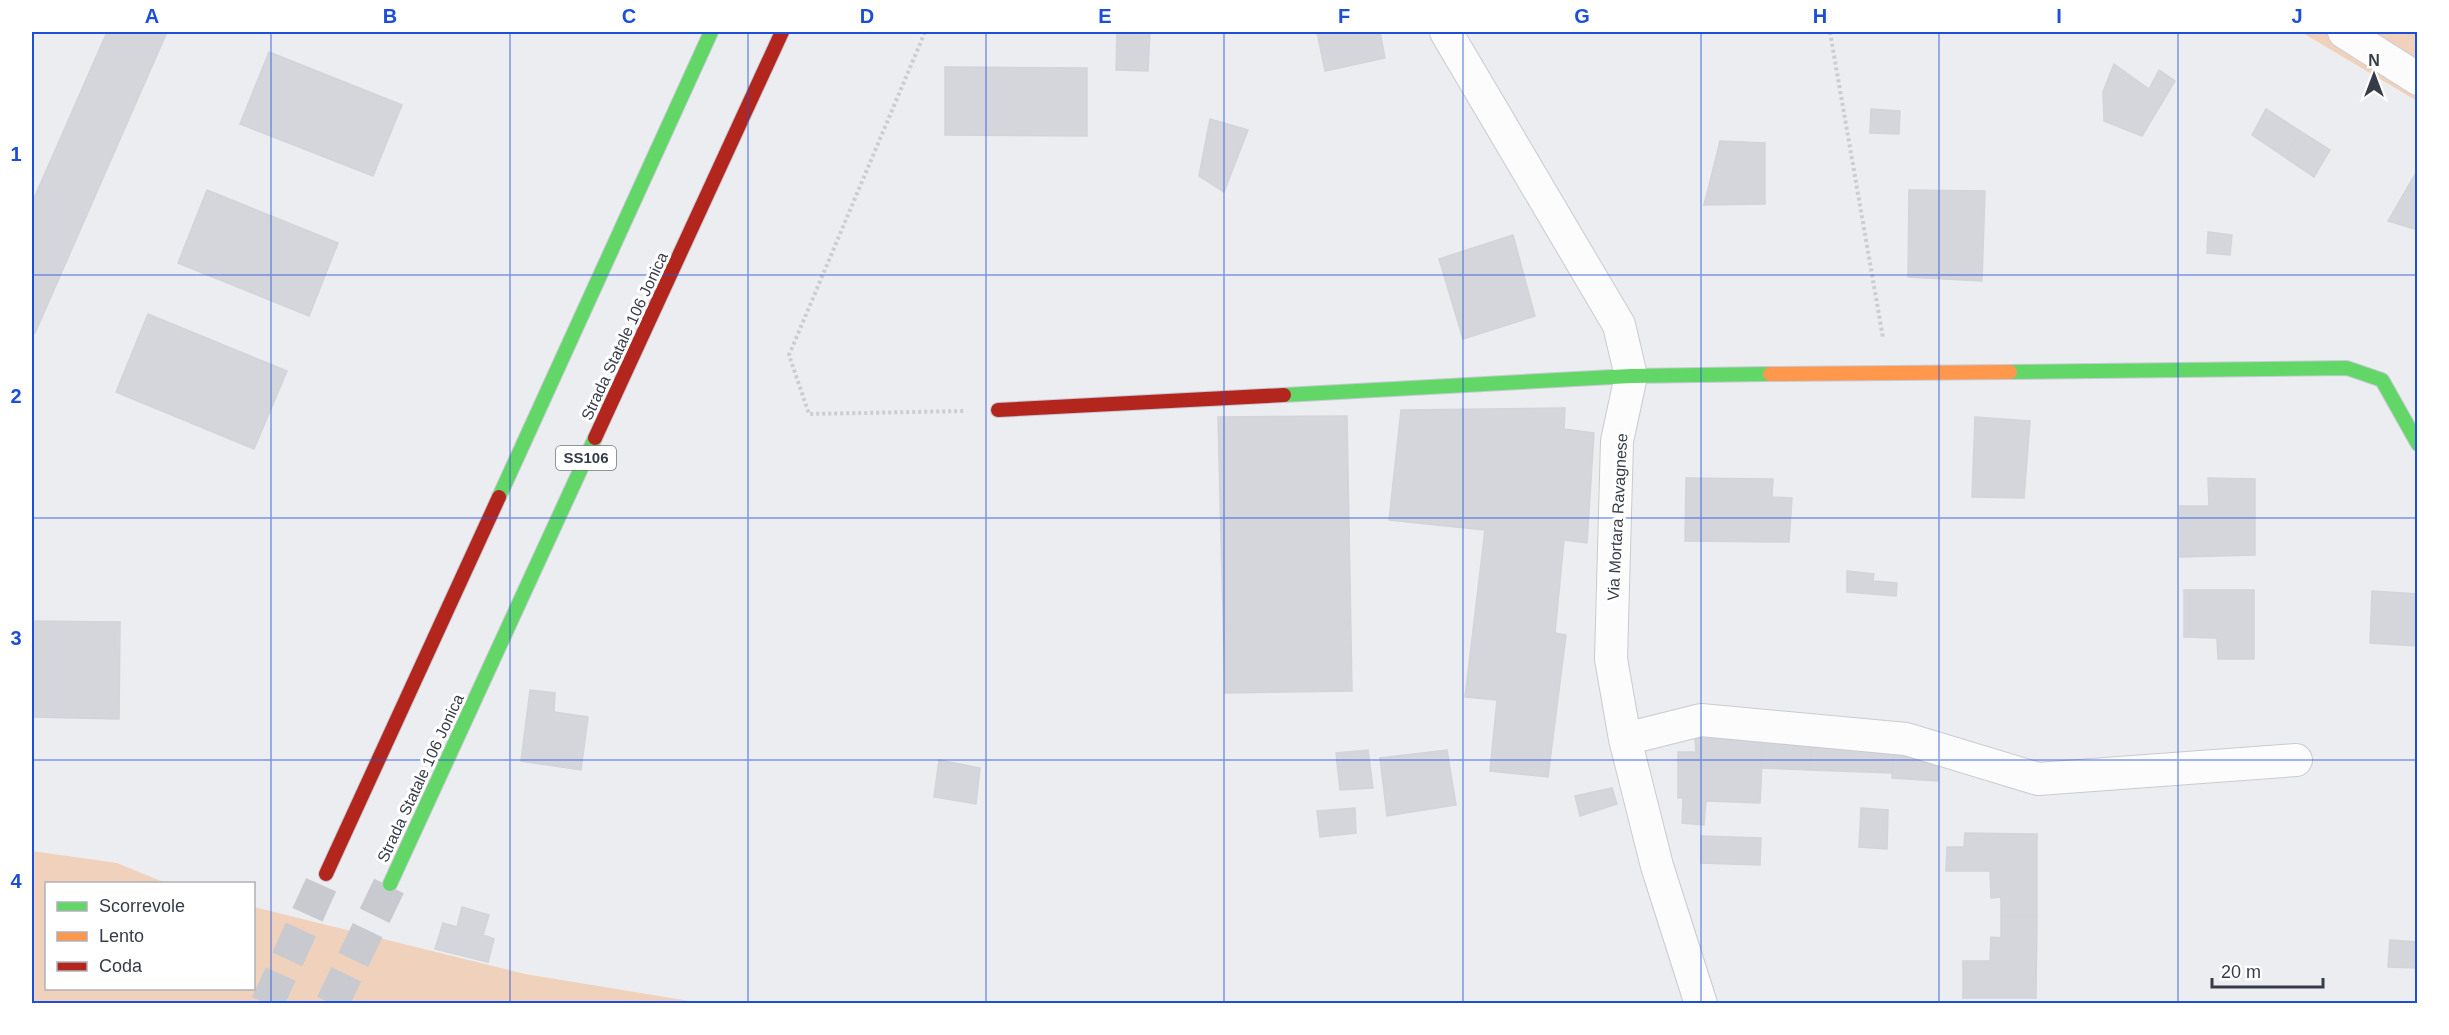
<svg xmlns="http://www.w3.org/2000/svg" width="2449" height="1035" viewBox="0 0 2449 1035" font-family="Helvetica,sans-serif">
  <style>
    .water { fill: #f0d2bc }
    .building { fill: #d4d6db; stroke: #d1d4da; stroke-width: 1.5 }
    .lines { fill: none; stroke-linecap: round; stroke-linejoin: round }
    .highway-tunnel { stroke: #c8cacf; stroke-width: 33; stroke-dasharray: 33 16; stroke-linecap: butt }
    .street-casing { stroke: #c9cbcf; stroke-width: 34 }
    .fast-casing { stroke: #c7cad5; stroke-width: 16 }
    .slow-casing { stroke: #c7cad5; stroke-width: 16 }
    .jam-casing { stroke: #c7cad5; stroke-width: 16 }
    .path { stroke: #cbcdd2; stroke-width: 4; stroke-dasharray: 3 3; stroke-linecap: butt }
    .street { stroke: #fcfcfd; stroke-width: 32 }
    .fast { stroke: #63d668; stroke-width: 14 }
    .slow { stroke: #ff974d; stroke-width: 14 }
    .jam { stroke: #b3261e; stroke-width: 14 }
    .grid { fill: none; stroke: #1d4ed8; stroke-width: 1.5; stroke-opacity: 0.55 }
    .labels { text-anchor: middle; stroke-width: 6; stroke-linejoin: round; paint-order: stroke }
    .shield { fill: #fff; stroke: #73777f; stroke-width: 1.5 }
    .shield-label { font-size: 15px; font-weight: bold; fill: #373d48 }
    .street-label { font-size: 16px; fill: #373d48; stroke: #fff }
    .neatline { fill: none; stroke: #1d4ed8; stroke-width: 2 }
    .grid-label { font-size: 20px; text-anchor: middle; font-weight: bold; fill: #1d4ed8 }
  </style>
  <rect width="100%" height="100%" fill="#ecedf1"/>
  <path class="water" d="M2301,32h116v69z
    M32,851l85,12 49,20 -120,1v104h208v-81l271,67 177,29h-670z"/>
  <path class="building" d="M107,32h60l-132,301 -3,-1v-129z
    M1117,32h33l-2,39 -32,-1z
    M1317,32h63l5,26 -60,13z
    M269,52l133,53 -29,71 -133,-52z
    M2114,64l35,25 10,-19 16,11 -33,55 -38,-15 -1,-29z
    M945,67l142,1v68l-142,-1z
    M1871,109l29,2 -1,23 -29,-1z
    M2266,109l34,22 -14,27 -34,-23z
    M1210,119l38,11 -24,62 -25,-16z
    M2300,131l30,19 -16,27 -28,-19z
    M1720,141l45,2v61l-61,1z
    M2418,169v61l-30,-9z
    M207,190l131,53 -29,73 -131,-53z
    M1909,190l76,1 -3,90 -74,-4z
    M2208,232l24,3 -2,20 -23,-2z
    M1513,235l22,81 -72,23 -24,-80z
    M148,314l139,57 -33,78 -138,-57z
    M1565,408l-1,21 30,4 -7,110 -23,-3 -9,93 11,2 -18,142 -58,-6 7,-71 -32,-3 20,-167 -96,-10 12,-110z
    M1347,416l5,275 -127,2 -7,-276z
    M1975,417l55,4 -6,77 -52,-1z
    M1686,478l87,1 -1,18 20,1 -3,44 -104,-1z
    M2208,478l47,1v76l-75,2v-51h29z
    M1847,571l27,3 -1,7 24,2 -1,13 -49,-4z
    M2184,590h70v69h-36l-1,-21 -33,-1z
    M2372,591l46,3v52l-48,-3z
    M32,621l88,1 -1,97 -87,-2z
    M530,690l25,3 -1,19 34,5 -7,53 -60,-9z
    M1695,738l68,3 -3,62 -54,-2 -2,24 -22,-2 1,-25h-5v-46h18z
    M1763,741l49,3 -2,26 -49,-2z
    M1812,744l81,4 -1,25 -82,-3z
    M1368,750l5,38 -33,2 -4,-37z
    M1447,750l9,55 -69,11 -7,-58z
    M1893,755l45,3v23l-46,-3z
    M939,760l41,8 -4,36 -42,-7z
    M1612,788l5,16 -37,12 -5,-20z
    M1355,808l1,25 -36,4 -3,-26z
    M1861,808l27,2 -1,39 -28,-2z
    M1965,833l72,1v82h-36v-19l-10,1 -1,-27h-44l1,-24h17z
    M1701,836l60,2 -1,27 -59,-2z
    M462,907l27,8 -6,20 11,4 -6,23 -53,-13 8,-26 14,4z
    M2001,916h36l-1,82h-73v-37h27l1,-24 10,1z
    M2390,940l28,2 -1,26 -29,-1z"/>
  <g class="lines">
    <path class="highway-tunnel" d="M267,1004l59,-130
      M332,1004l58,-120"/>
    <defs>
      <path id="street" d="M1446,32l173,293 12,51 -14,65 -6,218 14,80 32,127 44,138
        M2344,32l74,47
        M1625,739l76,-19 205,19 132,40 258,-19"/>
      <path id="fast" d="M2010,372l337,-4 35,12 36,64
        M1284,395l347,-19 139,-2
        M499,497l212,-465
        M390,884l205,-446"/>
      <path id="slow" d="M1770,374l240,-2"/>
      <path id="jam" d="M998,410l286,-15
        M595,438l187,-406
        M326,874l173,-377"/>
    </defs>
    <use href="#street" class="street-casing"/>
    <use href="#fast" class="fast-casing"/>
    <use href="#slow" class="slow-casing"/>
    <use href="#jam" class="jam-casing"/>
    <path class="path" d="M925,32l-136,323 20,59 156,-3
      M1830,32l53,306"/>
    <use href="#street" class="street"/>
    <use href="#fast" class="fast"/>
    <use href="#slow" class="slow"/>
    <use href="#jam" class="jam"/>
  </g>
  <path class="grid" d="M271,32v972M510,32v972M748,32v972M986,32v972M1224,32v972M1463,32v972M1701,32v972M1939,32v972M2178,32v972M32,275h2386M32,518h2386M32,760h2386"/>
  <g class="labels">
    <rect class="shield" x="556" y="446" width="60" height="24" rx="4.5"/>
    <g class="shield-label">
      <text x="586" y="463">SS106</text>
    </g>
    <g class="street-label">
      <text transform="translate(624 336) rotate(-65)" y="6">Strada Statale 106 Jonica</text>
      <text transform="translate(1617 517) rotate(-87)" y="6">Via Mortara Ravagnese</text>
      <text transform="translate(420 778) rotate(-65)" y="6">Strada Statale 106 Jonica</text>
    </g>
  </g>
  <rect width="2449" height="1035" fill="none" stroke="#ffffff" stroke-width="66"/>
  <rect x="45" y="882" width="210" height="108" fill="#ffffff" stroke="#afb1b6" stroke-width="1.5"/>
  <rect x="57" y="902" width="30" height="9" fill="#63d668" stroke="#afb1b6" stroke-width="1.5"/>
  <text x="99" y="912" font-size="18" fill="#373d48">Scorrevole</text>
  <rect x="57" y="932" width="30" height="9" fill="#ff974d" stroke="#afb1b6" stroke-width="1.5"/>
  <text x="99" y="942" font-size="18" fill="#373d48">Lento</text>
  <rect x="57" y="962" width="30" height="9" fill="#b3261e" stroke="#afb1b6" stroke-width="1.5"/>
  <text x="99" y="972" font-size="18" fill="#373d48">Coda</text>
  <g transform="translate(2374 75)" stroke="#ffffff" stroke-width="4.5" paint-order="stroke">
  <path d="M0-4.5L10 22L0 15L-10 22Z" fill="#373d48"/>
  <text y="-9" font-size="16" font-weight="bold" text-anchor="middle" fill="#373d48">N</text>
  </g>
  <path d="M2212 978v9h111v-9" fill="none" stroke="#373d48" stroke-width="3"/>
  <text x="2221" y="978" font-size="18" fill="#373d48" stroke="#ffffff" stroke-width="4.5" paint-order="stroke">20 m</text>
  <rect x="33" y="33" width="2383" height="969" class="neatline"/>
  <g class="grid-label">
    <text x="152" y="23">A</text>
    <text x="390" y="23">B</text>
    <text x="629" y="23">C</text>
    <text x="867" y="23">D</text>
    <text x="1105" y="23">E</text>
    <text x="1344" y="23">F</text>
    <text x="1582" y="23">G</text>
    <text x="1820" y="23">H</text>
    <text x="2059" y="23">I</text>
    <text x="2297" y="23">J</text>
    <text x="16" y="161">1</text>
    <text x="16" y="403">2</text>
    <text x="16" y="645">3</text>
    <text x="16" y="888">4</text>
  </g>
</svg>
